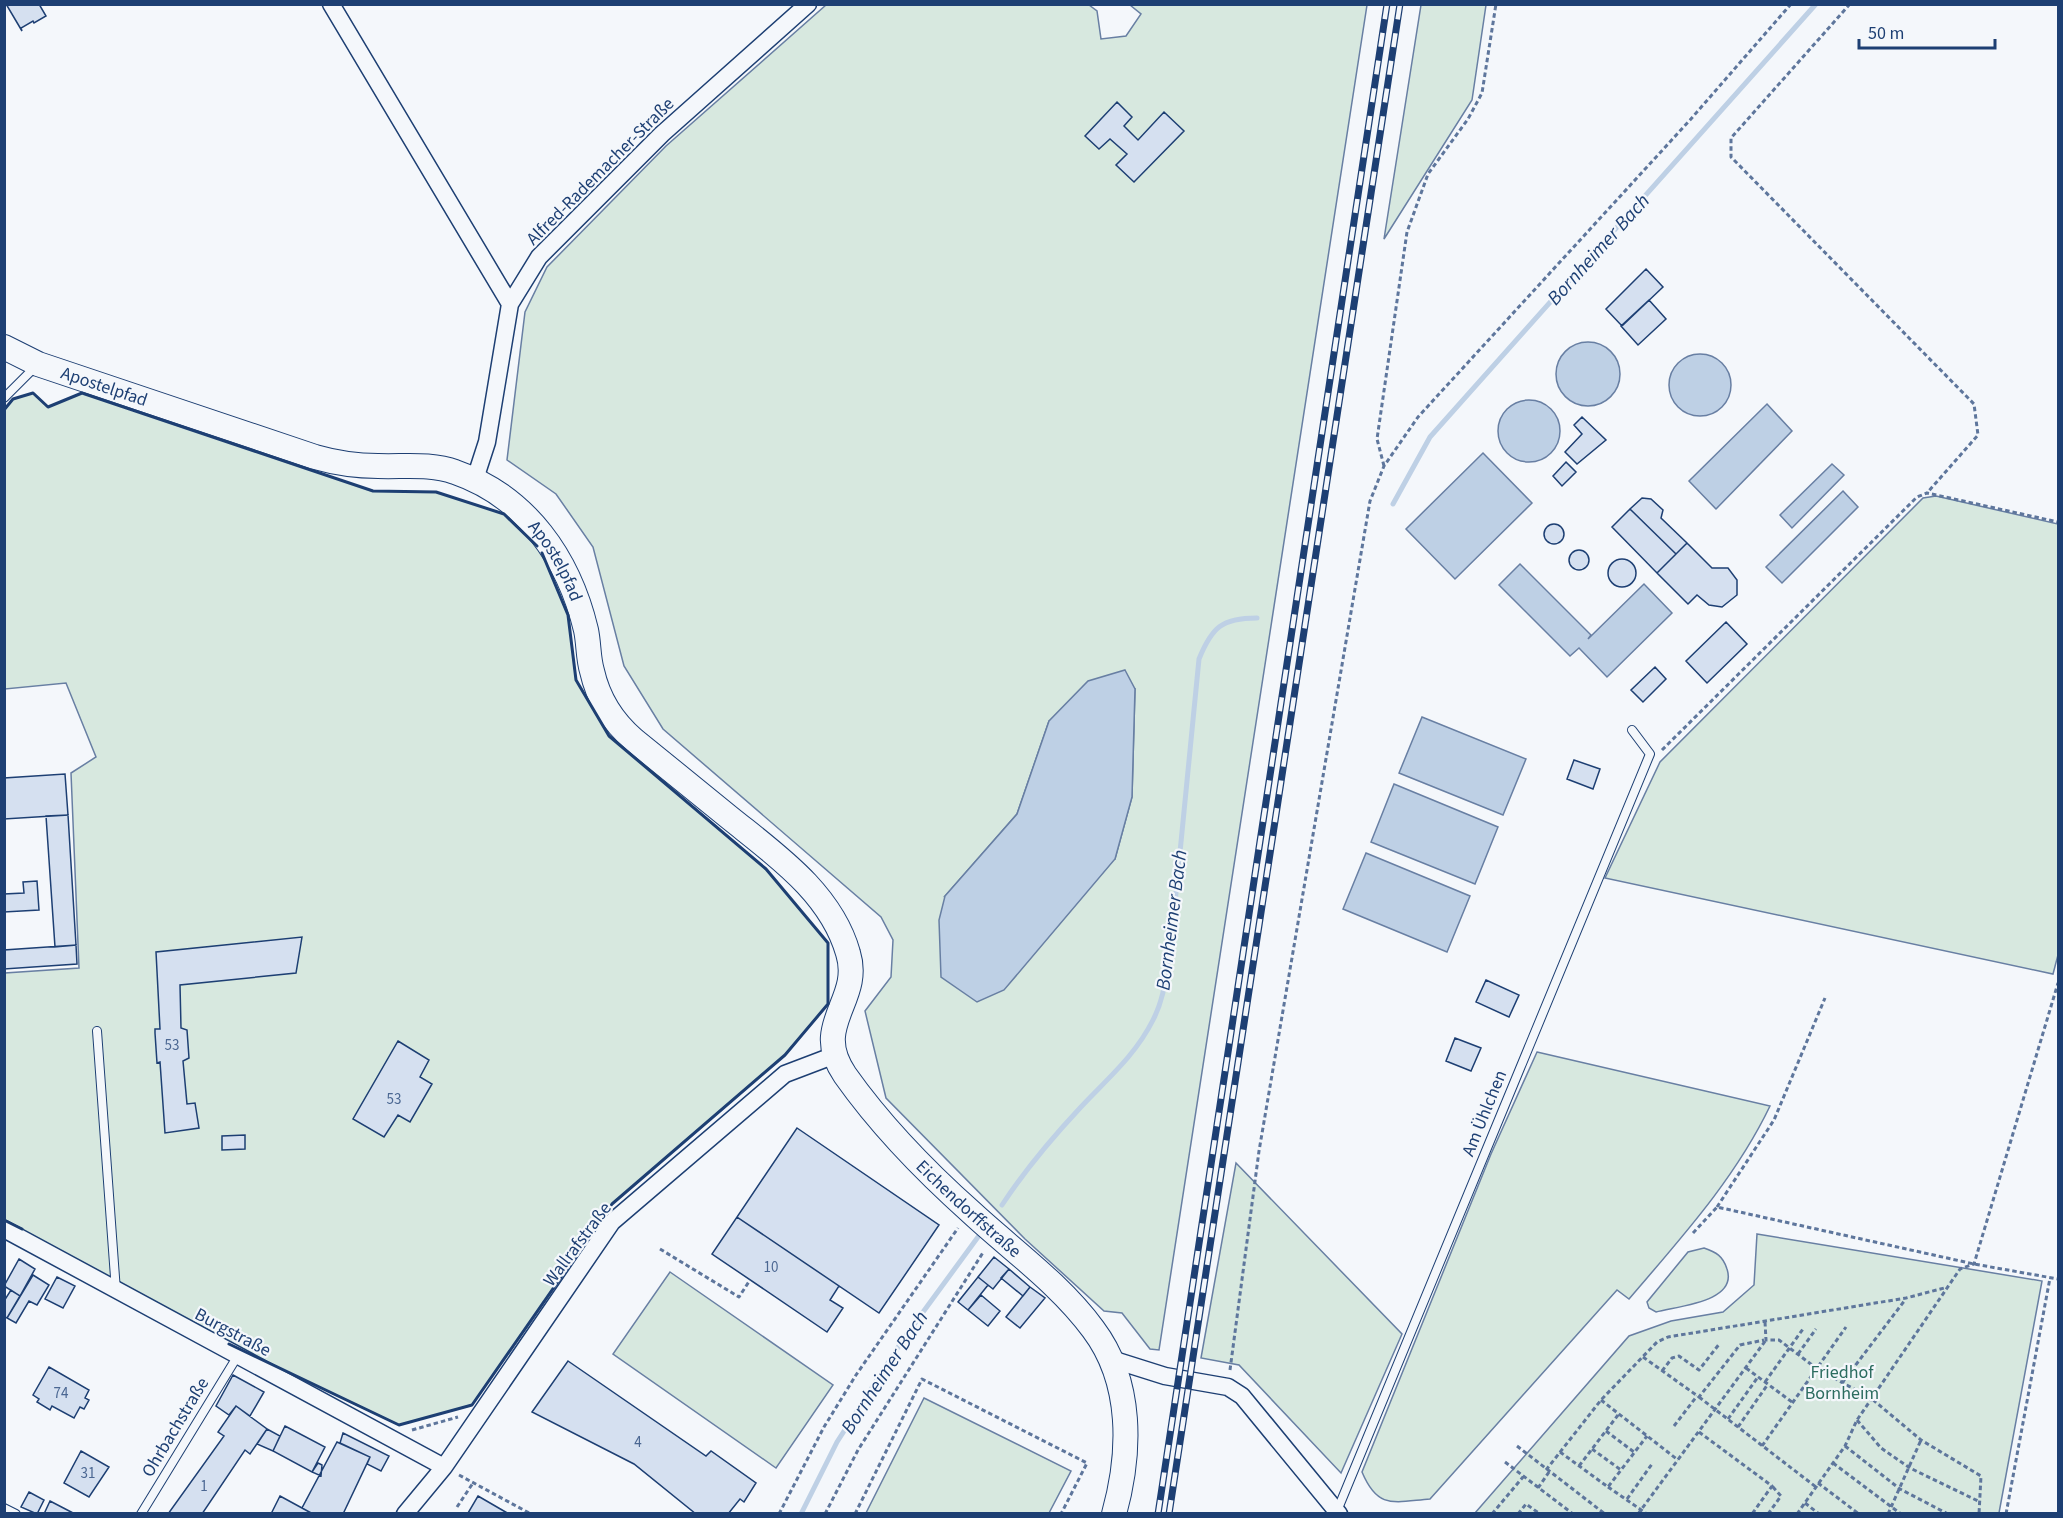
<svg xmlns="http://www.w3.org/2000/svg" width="2063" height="1518" viewBox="0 0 2063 1518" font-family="'Source Sans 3',sans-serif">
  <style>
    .green { fill: #d7e8df; stroke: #687fa3; stroke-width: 1.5; fill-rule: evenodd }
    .water { fill: #bed0e5; stroke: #687fa3; stroke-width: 1.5 }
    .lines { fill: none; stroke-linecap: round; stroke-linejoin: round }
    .stream { stroke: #bed0e5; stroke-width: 5 }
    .building { fill: #d5e0f0; stroke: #1d3f73; stroke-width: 1.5 }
    .lane-casing { stroke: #1d3f73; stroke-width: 10 }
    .street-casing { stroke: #1d3f73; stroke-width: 19 }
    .secondary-casing { stroke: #1d3f73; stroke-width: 26 }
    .path { stroke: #5e769c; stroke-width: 3; stroke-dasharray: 4.5 3; stroke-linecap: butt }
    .lane { stroke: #f4f7fb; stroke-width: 8 }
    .street { stroke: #f4f7fb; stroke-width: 16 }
    .secondary { stroke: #f4f7fb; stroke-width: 24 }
    .rail-casing { stroke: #1d3f73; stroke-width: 7 }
    .rail { stroke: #f4f7fb; stroke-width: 4.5; stroke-dasharray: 14; stroke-linecap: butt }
    .wall { stroke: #1d3f73; stroke-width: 3 }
    .labels { text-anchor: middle; stroke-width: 4.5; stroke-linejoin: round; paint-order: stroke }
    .number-label { font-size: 15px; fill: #4b6792 }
    .street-label { font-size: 18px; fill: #1d3f73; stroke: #f4f7fb }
    .park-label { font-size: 18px; fill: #2c6c60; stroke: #f4f7fb }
    .water-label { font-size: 20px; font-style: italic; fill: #1d3f73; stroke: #f4f7fb }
  </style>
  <rect width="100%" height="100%" fill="#f4f7fb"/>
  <path class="green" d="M826,5h263l8,6 4,28 25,-3 15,-22 -11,-9h237l-208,1345 -9,-1 -28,-36 -18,-2 -79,-72 -139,-141 -21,-87 26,-34 2,-37 -12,-23 -218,-188 -39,-63 -31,-119 -37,-53 -49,-34 18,-148 22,-45 119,-121zM1135,689l-3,108 -17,62 -170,37 72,-82 32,-93z
    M1421,5h65l-14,95 -88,139z
    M33,393l15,14 34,-14 291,98 63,1 68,22 37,35 27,66 8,65 33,55 157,134 62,74v61l-43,51 -173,149 -140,201 -73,20 -202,-96 -192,-109v-247l74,-5 -8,-195 25,-16 -30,-74 -61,6 -1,-279 9,-11z
    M1936,496l122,28v431l-5,19 -448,-96 55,-116 263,-264z
    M1537,1052l233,54c-35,73 -89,132 -141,193l-12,-9 -187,209c-36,3 -52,11 -68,-27l129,-318z
    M1236,1163l166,171 -61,139 -102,-108 -38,-7z
    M1757,1234l285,47 -43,232h-524l154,-177 42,-15 52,-9 31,-27z
    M1704,1248c12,4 19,8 23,21 11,33 -49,37 -71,43l-7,-4 -2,-6 41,-50z
    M670,1272l163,113 -57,83 -163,-114z
    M924,1398l147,73 -22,42h-183z"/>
  <path class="water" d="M1556 374a32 32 0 1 1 64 0a32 32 0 1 1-64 0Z
    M1669 385a31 31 0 1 1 62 0a31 31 0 1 1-62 0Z
    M1498 431a31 31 0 1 1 62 0a31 31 0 1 1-62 0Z
    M1767,404l25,27 -76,78 -27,-28z
    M1483,453l49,50 -77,76 -49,-50z
    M1832,464l12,11 -52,53 -12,-13z
    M1843,491l15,16 -76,76 -16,-16z
    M1520,564l71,71 -3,4 56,-55 28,29 -65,64 -28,-29 -9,8 -71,-71z
    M1125,670l10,19 -3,108 -17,62 -111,131 -27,12 -36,-25 -2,-57 6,-24 72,-82 32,-93 39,-40z
    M1422,717l104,42 -23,56 -104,-42z
    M1394,784l104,43 -23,57 -104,-42z
    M1366,853l104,43 -23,56 -104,-43z"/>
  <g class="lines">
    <path class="stream" d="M1393,504l37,-67 386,-433
      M1002,1205c23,-35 49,-66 78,-97 27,-29 55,-52 73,-88 11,-21 13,-44 17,-66l29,-295c13,-32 23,-41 58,-41
      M801,1514l36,-72 67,-104 74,-101"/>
  </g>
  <path class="building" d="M6,4h33l7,12 -12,7 -1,-2 -12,7 1,3z
    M1117,102l15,15 -8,9 14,14 26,-28 20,19 -50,51 -18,-17 11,-11 -17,-15 -11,10 -14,-13z
    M1646,269l17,18 -41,39 -16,-17z
    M1649,300l17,19 -28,26 -17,-19z
    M1582,417l24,23 -29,24 -12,-12 17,-18 -8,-9z
    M1566,462l10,10 -14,14 -9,-10z
    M1642,498l9,1 12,11 -2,8 26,25 -11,11 -46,-45z
    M1630,509l46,45 -19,19 -45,-46z
    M1544 534a10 10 0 1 1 20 0a10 10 0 1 1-20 0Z
    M1687,543l25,25h16l9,12v15l-15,12 -13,-2 -12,-10 -9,9 -31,-31z
    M1569 560a10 10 0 1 1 20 0a10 10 0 1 1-20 0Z
    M1608 573a14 14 0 1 1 28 0a14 14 0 1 1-28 0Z
    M1726,622l21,22 -40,39 -21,-22z
    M1655,667l11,12 -23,23 -12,-12z
    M1574,760l26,9 -7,20 -26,-10z
    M65,774l3,41 -64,4v-41z
    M68,815l8,130 -21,2 -9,-131z
    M37,881l2,29 -35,2v-18l20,-1 -1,-11z
    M302,937l-6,36 -116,12 1,43 6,2 2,28 -6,3 4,43 8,-1 4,25 -34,5 -5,-71 -3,1 -2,-30v-4h5l-4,-77z
    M76,945l1,19 -73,5v-19z
    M1486,980l33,15 -10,22 -33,-15z
    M1455,1038l26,10 -10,23 -25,-10z
    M398,1041l31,19 -9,17 12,7 -22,38 -12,-7 -14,22 -31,-18z
    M797,1128l142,97 -60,88 -142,-96z
    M245,1135v14l-23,1v-14z
    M737,1217l102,69 -9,14 13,8 -16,24 -115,-78z
    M994,1257l15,12 -16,20 -15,-12z
    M19,1259l16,10 -15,27 -16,-10z
    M1009,1269l21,18 -7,9 -22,-18z
    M33,1275l16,10 -12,20 -8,-4 -13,22 -9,-5z
    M57,1277l18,9 -12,22 -18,-9z
    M978,1277l10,8 -20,25 -10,-8z
    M1030,1287l15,11 -25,30 -14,-11z
    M11,1290l9,6 -13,22 -3,-2v-15z
    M981,1295l19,16 -12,15 -20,-16z
    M568,1361l138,95 5,-5 45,32 -12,19 -4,-3 -12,15h-32l-62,-50 -102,-52z
    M49,1367l40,23 -4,8 4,2 -5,9 -4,-2 -6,11 -22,-12 -2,4 -13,-8 2,-3 -6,-4z
    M233,1375l31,17 -14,24 -14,-10 -7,9 -13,-9z
    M236,1406l31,23 -17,25 -5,-4 -43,64h-34l56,-78 -6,-4z
    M285,1426l40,21 -13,25 -39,-21z
    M267,1429l13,7 -7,15 -16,-7z
    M343,1433l46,23 -8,15 -14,-7 3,-7 -30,-14z
    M337,1442l33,15 -27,57h-30l-11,-6z
    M81,1451l28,16 -20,30 -25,-14z
    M318,1463l4,2 -1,11 -9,-4z
    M29,1492l15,8 -7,14 -16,-7z
    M280,1496l33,18h-42z
    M478,1496l31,18 -41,-1z
    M50,1501l25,13h-31z"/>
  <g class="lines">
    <defs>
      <path id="lane" d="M4,398l31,-31
        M97,1031l19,260
        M4,1508l12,6
        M1337,1511l313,-757 -18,-24
        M141,1514l96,-157"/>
      <path id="street" d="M331,4l179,300
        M475,479l12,-37 23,-138 29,-47 123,-123 146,-130
        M4,1229l440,238
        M1108,1358l57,18 63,11 14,9 97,118
        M405,1514l39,-47 168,-245 173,-148 50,-19"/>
      <g id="secondary">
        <path id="s1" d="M4,347l34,17 277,93c21,6 41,9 63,9 25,1 53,-3 77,6 72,25 114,87 131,158 3,14 2,28 6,41 6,27 21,51 42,69 32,26 64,52 96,78 46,37 101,75 118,135 15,48 -38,71 -3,122 36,51 81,97 127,138 40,37 88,71 121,116 40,53 38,124 21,185"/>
      </g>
    </defs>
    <use href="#lane" class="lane-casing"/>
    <use href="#street" class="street-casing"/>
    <use href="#secondary" class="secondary-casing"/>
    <path class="path" d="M1850,4l-119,134v19l243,247 4,31 -51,58
      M1384,466l-7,-27 30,-207 21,-58 40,-55 14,-26 14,-89
      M1662,750l255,-253 10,-4 131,29
      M1717,1207l57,-87 51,-122
      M1693,1233l24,-26 257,57 84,15
      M660,1249l79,48 11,-17
      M1765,1322l1,18h13l37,28 56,31 49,41 60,36 -2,38
      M1798,1354l18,-25
      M1643,1357l56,40 41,-52 24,-5
      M1746,1368l46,34
      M1230,1370l29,-219 111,-650 14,-35 34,-49 272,-297 101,-116
      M1662,1371l10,-13 7,-2 20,14 21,-27
      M1765,1382l38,-53
      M1842,1383l63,-83
      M1699,1397l117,90
      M1601,1400l77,60
      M1728,1419l30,-42
      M1857,1420l24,28 29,20 70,34
      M1674,1426l23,-30
      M1738,1427l30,-43
      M412,1430l46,-13
      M1606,1431l28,21
      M1699,1432l73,54 -20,28
      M1517,1446l88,68
      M1762,1446l84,-119
      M1845,1446l55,43 48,25
      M1592,1449l29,21
      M1560,1452l48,35 39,-51
      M1505,1462l68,52
      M1833,1463l68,51
      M1579,1466l39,-51
      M1546,1470l55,-70 56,-58 11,-5 238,-39 42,-11
      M459,1475l72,39
      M1818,1483l41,31
      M1608,1487l39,27
      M1538,1488l11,-16
      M1627,1499l25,-35
      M1805,1503l14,11
      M457,1507l16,-24
      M779,1514l45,-87 32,-52 102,-147
      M825,1514l33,-64 126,-199
      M855,1514l67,-135 165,84 -26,51
      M1492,1514l31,-37
      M1518,1514l8,-10 14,10
      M1638,1514l128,-174
      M1768,1514l13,-18 -9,-10
      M1797,1514l48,-68 12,-26 103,-151 14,-5 84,-281
      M1888,1514l33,-74
      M2006,1514l44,-236"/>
    <use href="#lane" class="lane"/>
    <use href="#street" class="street"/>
    <use href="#secondary" class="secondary"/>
    <defs>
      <path id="rail" d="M1158,1514l229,-1510
        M1169,1514l231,-1510"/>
    </defs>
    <use href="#rail" class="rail-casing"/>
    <use href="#rail" class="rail"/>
    <path class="wall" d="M4,410l9,-11 20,-6 15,14 34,-14 291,98 63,1 68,22 33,32
      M4,1220l18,9
      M229,1344l170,81 73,-20 140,-201 173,-149 43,-51v-61l-62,-74 -157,-133 -33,-56 -8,-65 -26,-62"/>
  </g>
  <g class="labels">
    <g class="number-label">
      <text x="172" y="1050">53</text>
      <text x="394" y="1104">53</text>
      <text x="771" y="1272">10</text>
      <text x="61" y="1398">74</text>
      <text x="638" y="1447">4</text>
      <text x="88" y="1478">31</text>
      <text x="204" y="1491">1</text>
    </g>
    <g class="street-label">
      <text transform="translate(600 171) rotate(-45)" y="6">Alfred-Rademacher-Straße</text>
      <text dy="6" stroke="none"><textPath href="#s1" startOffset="108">Apostelpfad</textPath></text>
      <text dy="6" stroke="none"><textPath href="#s1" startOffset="610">Apostelpfad</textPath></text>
      <text transform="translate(1484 1113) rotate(-68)" y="6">Am Ühlchen</text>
      <text dy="6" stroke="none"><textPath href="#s1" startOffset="1426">Eichendorffstraße</textPath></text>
      <text transform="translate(577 1244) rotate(-53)" y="6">Wallrafstraße</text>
      <text transform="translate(233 1332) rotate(28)" y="6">Burgstraße</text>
      <text transform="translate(175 1427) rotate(-59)" y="6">Ohrbachstraße</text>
    </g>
    <g class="park-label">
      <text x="1842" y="1378">Friedhof<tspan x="1842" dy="21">Bornheim</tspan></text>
    </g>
    <g class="water-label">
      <text transform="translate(1598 249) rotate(-48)" y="7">Bornheimer Bach</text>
      <text transform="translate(1171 920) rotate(-83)" y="7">Bornheimer Bach</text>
      <text transform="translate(884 1372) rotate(-57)" y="7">Bornheimer Bach</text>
    </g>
  </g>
  <rect width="2063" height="1518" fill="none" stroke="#1d3f73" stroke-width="12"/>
  <path d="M1859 39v9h136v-9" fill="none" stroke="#1d3f73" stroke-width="3"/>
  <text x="1868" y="39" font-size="18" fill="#1d3f73" stroke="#f4f7fb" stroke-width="4.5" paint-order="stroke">50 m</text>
</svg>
